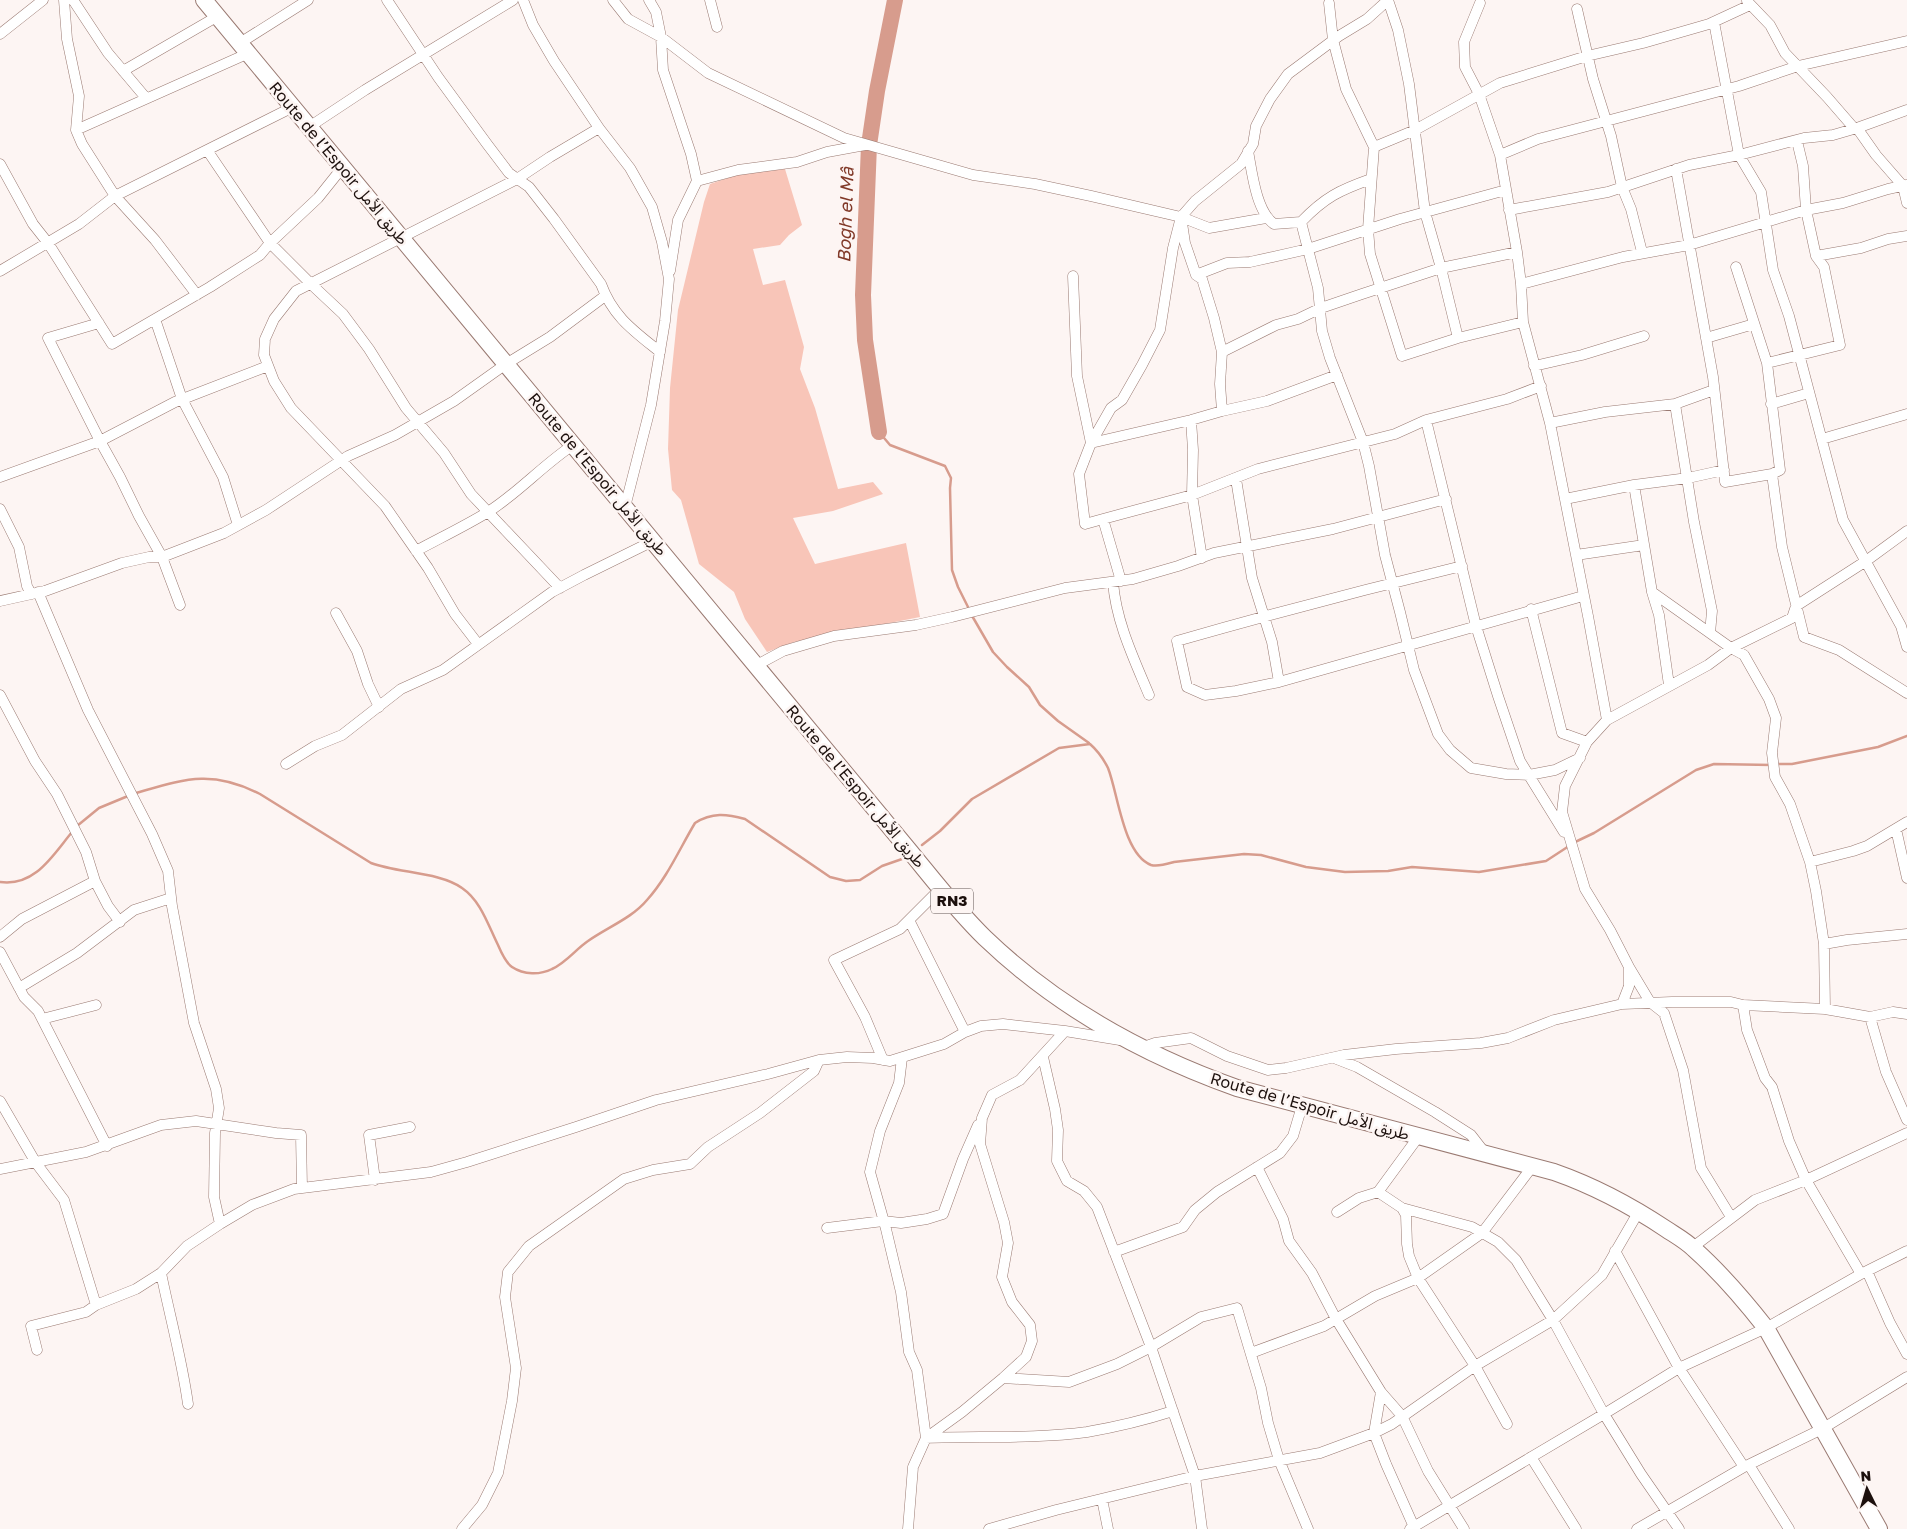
<svg xmlns="http://www.w3.org/2000/svg" width="1907" height="1529" viewBox="0 0 1907 1529" font-family="'Golos Text','Noto Sans Arabic',sans-serif">
  <style>
    .green { fill: #f8c5b8 }
    .lines { fill: none; stroke-linecap: round; stroke-linejoin: round }
    .stream { stroke: #d79c8d; stroke-width: 2.5 }
    .river { stroke: #d79c8d; stroke-width: 16 }
    .minor-casing { stroke: #9a7a72; stroke-width: 11 }
    .trunk-casing { stroke: #9a7a72; stroke-width: 18 }
    .minor { stroke: #fff; stroke-width: 10 }
    .trunk { stroke: #fff; stroke-width: 16 }
    .labels { text-anchor: middle; stroke-width: 5; stroke-linejoin: round; paint-order: stroke }
    .shield { fill: #fdf5f3; stroke: #605552; stroke-width: 1 }
    .shield-label { font-size: 15px; font-weight: bold; fill: #1c100d }
    .street-label { font-size: 16px; fill: #1c100d; stroke: #fdf5f3 }
    .water-label { font-size: 18px; font-style: italic; fill: #813928; stroke: #fdf5f3 }
  </style>
  <rect width="100%" height="100%" fill="#fdf5f3"/>
  <path class="green" d="M785,169l17,56 -13,10 -9,10 -27,4 10,36 22,-5 19,67 -4,22 15,39 23,81 35,-7 10,12 -50,17 -40,7 22,46 91,-21 14,74 -126,25 -27,10 -22,-33 -11,-27 -35,-28 -18,-64 -9,-10 -4,-41 2,-61 8,-78 26,-108 6,-18 29,-10z"/>
  <g class="lines">
    <path class="stream" d="M879,432l11,13 55,21 6,12 -1,10 2,82 6,17 11,22
      M971,614l22,38 14,15 22,20 11,18 18,16 31,22
      M1777,764h15l86,-17 29,-11
      M136,793c49,-14 75,-24 124,1l111,69c26,10 69,9 91,25 19,13 26,37 36,57 3,7 8,18 14,22 12,8 28,8 40,2 14,-6 24,-20 36,-28 20,-14 44,-23 59,-41 20,-22 33,-52 48,-77 17,-11 32,-9 50,-4l85,58 16,4 14,-1 22,-14 20,-7
      M77,826l22,-18 29,-12
      M1573,843l21,-10 102,-63 18,-6 58,1
      M922,845l18,-14 32,-32 87,-51 31,-4c8,7 13,14 18,24 10,25 15,86 43,97 7,2 16,-1 23,-3l70,-8 17,1 45,12 39,5 43,-1 24,-4 67,5 67,-11 23,-15
      M0,882c35,5 53,-27 72,-50"/>
    <path class="river" d="M879,432l-14,-92 -2,-45 6,-150 8,-54 18,-91"/>
    <defs>
      <path id="minor" d="M64,0l3,39 12,57 -3,34 6,14 33,52 40,44 42,55
        M73,0l35,53 38,45
        M387,0l51,77 49,67 22,29 20,14 25,32 47,65c12,33 33,47 59,68
        M523,0l10,25 21,36 45,67 31,40 22,39 10,35 7,37 -4,42 -14,84 -26,102
        M613,0l15,19 33,18 47,36 136,65 129,37 62,9 56,12 90,21 28,11 57,-10
        M649,0l7,12 5,25 2,33 28,84 6,27
        M710,0l7,27
        M1388,0l10,30 11,54 16,128 16,56 17,70
        M1747,1l23,24 15,28 42,44 26,30 4,1 19,27 27,31 4,17
        M1329,3l4,37 13,49 28,58 -6,82 2,25 32,102 56,-18 65,-16
        M1480,3l-16,39 1,25 14,27 21,61 17,97 4,32 2,38 27,101 38,193 19,104
        M1577,9l16,70 18,57 11,51 9,22 11,43
        M1714,22l25,133 22,37 12,78 16,46 54,204 58,106 6,21
        M0,34l43,-34
        M240,43l68,-43
        M123,71l95,-55
        M309,127l56,-37 148,-90
        M76,130l173,-77
        M1374,147l41,-17 85,-47 87,-27 56,-13 66,-19 41,-19
        M207,150l63,93 41,41 32,30 26,35 37,59 38,45 27,41 89,94
        M1248,151c4,21 8,60 26,73l27,-2c24,-25 39,-32 70,-43
        M1500,155l38,-16 201,-53 59,-20 109,-25
        M0,164l33,60 15,19 64,101 98,-57 50,-32 10,-12 48,-45 24,-30
        M1676,169l37,208 12,105 47,-8 8,-4 -13,-107 -31,-96
        M1509,210l99,-18 81,-27 50,-10 65,-17 29,-3 24,-7 50,-18
        M1301,222l17,66 4,43 8,27 33,84 6,24 16,89 15,57 14,58 24,64 12,16 21,18 35,6 23,1 26,-5 25,-12
        M1182,223l3,20 11,32 6,4 12,39 8,34 -2,32 2,27
        M1816,256l45,-8 27,-9 19,-3
        M0,271l79,-47 36,-28 178,-89
        M670,271l8,-51 19,-39 41,-11 59,-8 30,-10 38,-7
        M1196,275l31,-12 23,-1 58,-13 92,-30 106,-29
        M1073,276l4,100 14,67 100,-23 31,-9 45,-10 70,-26
        M1521,284l102,-27 66,-12 117,-35 37,-7 45,-14 19,-4
        M155,319l27,80 41,78 15,48
        M99,323l-51,15 52,103 20,36 19,39 23,41 18,48
        M1706,338l48,-14
        M1222,352l54,-27 22,-6 23,-11 41,-14 79,-26 76,-16
        M1767,363l73,-18 -16,-78 -8,-11 -10,-46 -3,-44 -6,-25
        M1534,366l48,-11 62,-19
        M1675,404l19,118 18,89 -2,22
        M1771,404l38,-11
        M1191,420l2,30 -1,45 10,63
        M1426,420l50,206 22,70 22,65 44,71
        M1550,423l55,-11 70,-8 39,-14
        M1822,439l85,-25
        M1772,474l10,73 22,90 35,13 68,43
        M0,477l100,-36 75,-39 93,-36
        M1236,479l16,99 20,64 7,40
        M1634,485l18,107 79,56 13,7 25,44 7,19 -4,35 3,24 15,27 20,58 6,29 8,53 1,65
        M1565,499l69,-14 54,-7 36,-8
        M0,509l19,38 8,39 4,8
        M1103,519l89,-24 66,-26 137,-35 31,-14 81,-21 34,-13
        M416,551c24,-13 49,-25 72,-39 30,-19 55,-47 85,-67
        M1576,555l68,-10
        M1462,566c-96,23 -191,48 -285,75l10,46 18,8 31,-4 43,-9 304,-86
        M1121,581l-18,-62 -18,5 -6,-50 12,-31 20,-35 11,-8 20,-35 18,-35 13,-82 8,-31 14,-16 46,-37 12,-20 3,-18 14,-27 18,-25 51,-38 28,-17 21,-19
        M1113,582c3,40 21,77 36,113
        M38,592l50,118 64,124 16,37 4,35 22,117 22,66 3,19 -4,25 -1,64 6,27
        M1652,592l7,23 10,70
        M0,601l45,-10 77,-28 27,-6h13l62,-24 42,-23 82,-54 47,-21 59,-34 52,-37 44,-27 55,-41
        M1531,609l31,124 25,9
        M336,613l21,38 11,33 11,23
        M478,644l-23,-30 -27,-46 -43,-62 -94,-98 -17,-27 -10,-26 1,-16 9,-20 22,-28 221,-112 33,-22 49,-29
        M755,666l28,-15 51,-15 82,-11 36,-8 113,-29 68,-9 45,-13 36,-13 119,-24 113,-30
        M0,695l35,66 22,33 29,58 9,29 13,25 12,16
        M286,764l29,-18 27,-11 59,-46 42,-19 109,-78 32,-17 69,-34
        M1896,829l11,49
        M1810,862l43,-11 14,-5 40,-24
        M909,920l56,112
        M0,937l22,-18 73,-38
        M1824,944l23,-4 60,-6
        M0,952l24,45 14,14 69,135
        M19,988l58,-35 57,-43 37,-12
        M1622,1004l7,-18v-18
        M1743,1005l4,25 18,48 7,9 17,54 17,39 55,94
        M1870,1017l16,55 21,48
        M42,1019l54,-14
        M1141,1048l14,-5 36,-5 36,18 41,14 18,-2 58,-13 52,-6 85,-6 27,-5 46,-18 68,-16 50,-2h59l12,3 82,4 45,8 23,-5 14,2
        M1043,1057l12,52 3,21 -1,31 10,20 17,10 13,16 54,140 44,129 7,53
        M902,1058l-3,25 -19,48 -10,41 16,57 15,63 8,60 8,18 9,68c54,-2 108,1 161,-6 29,-5 58,-12 86,-21
        M1334,1058l23,9 78,45 36,23 14,18
        M883,1060l-18,-43 -31,-57 66,-31 41,-41
        M0,1101l36,62 28,37 32,105
        M1257,1167l26,52 6,22 23,32 24,46 45,73 21,24 26,55 36,58
        M0,1169l86,-17 75,-27 35,-4 80,12 25,2 1,53
        M375,1180l-6,-45 41,-8
        M1378,1192l24,16 70,19 26,15 18,18 37,60 51,94 37,60 38,55
        M1402,1208l4,7 1,29 2,12 9,22 57,88 32,58
        M1337,1212l22,-14 19,-6 41,-56
        M1731,1217l-30,-49 -18,-98 -19,-57 -14,-11 -21,-35 -19,-37 -25,-41 -23,-77 3,-26 22,-44 20,-22 101,-55 23,-17 61,-30 4,-12 70,-45 41,-30
        M827,1228l56,-7 18,2 26,-4 16,-5 20,-55 15,-34
        M1693,1247l62,-47 51,-20 101,-47
        M1615,1251l64,117 65,99
        M1114,1252l69,-25 12,-17 22,-18 63,-39 13,-17 9,-30
        M1867,1271l23,52 17,31
        M161,1273c9,44 21,87 27,131
        M37,1350l-6,-24 55,-14 10,-7 40,-16 25,-16 26,-27 33,-22 32,-19 42,-16 137,-17 36,-10 109,-35 80,-27 112,-26 51,-14 28,-3 26,1 17,3 54,-17 21,-12 16,-6 22,-2 62,7 55,9
        M1251,1353l73,-27 51,-30 43,-18 64,-45 50,-66
        M1003,1378l66,4 48,-18 34,-17 50,-30 36,-9 24,80 7,35 11,37 29,69
        M1381,1392l-7,41 12,31 28,63
        M1531,1457l45,72
        M1749,1465l40,64
        M1102,1499l6,30
        M462,1529l20,-24 16,-32 14,-72 4,-33 -11,-71 3,-25 21,-26 95,-67 29,-9 37,-6 18,-17 52,-34 54,-42 5,-11
        M908,1529l5,-62 13,-29 36,-26 41,-34 23,-21 6,-16 -2,-16 -18,-23 -10,-25 6,-34 -4,-21 -24,-78 2,-26 10,-23 28,-15 45,-49
        M989,1529l67,-19 139,-34 125,-23 54,-20 18,-9 83,-58 78,-46 49,-45 37,-64
        M1410,1529l194,-115 75,-46 87,-40 95,-54 46,-23
        M1637,1529l107,-62 78,-38 85,-52"/>
      <path id="trunk" d="M204,0l704,849c24,29 49,62 77,89 71,68 159,117 252,150l317,84c40,14 76,33 112,57 9,6 20,12 28,20 27,24 50,51 72,79l113,201"/>
    </defs>
    <use href="#minor" class="minor-casing"/>
    <use href="#trunk" class="trunk-casing"/>
    <use href="#minor" class="minor"/>
    <use href="#trunk" class="trunk"/>
  </g>
  <g class="labels">
    <rect class="shield" x="931" y="888.5" width="42" height="25" rx="4"/>
    <g class="shield-label">
      <text x="952" y="906">RN3</text>
    </g>
    <g class="street-label">
      <text transform="translate(339 163) rotate(50)" y="6">Route de l’Espoir طريق الأمل</text>
      <text transform="translate(598 474) rotate(50)" y="6">Route de l’Espoir طريق الأمل</text>
      <text transform="translate(856 786) rotate(50)" y="6">Route de l’Espoir طريق الأمل</text>
      <text transform="translate(1310 1106) rotate(16)" y="6">Route de l’Espoir طريق الأمل</text>
    </g>
    <g class="water-label">
      <text transform="translate(846 215) rotate(-88)" y="6">Bogh el Mâ</text>
    </g>
  </g>
  <g transform="translate(1867 1489) rotate(355)" stroke="#fdf5f3" stroke-width="4" paint-order="stroke">
  <path d="M0-4L9 19L0 12L-9 19Z" fill="#1c100d"/>
  <text y="-8" font-size="14" font-weight="bold" text-anchor="middle" fill="#1c100d">N</text>
  </g>
</svg>
